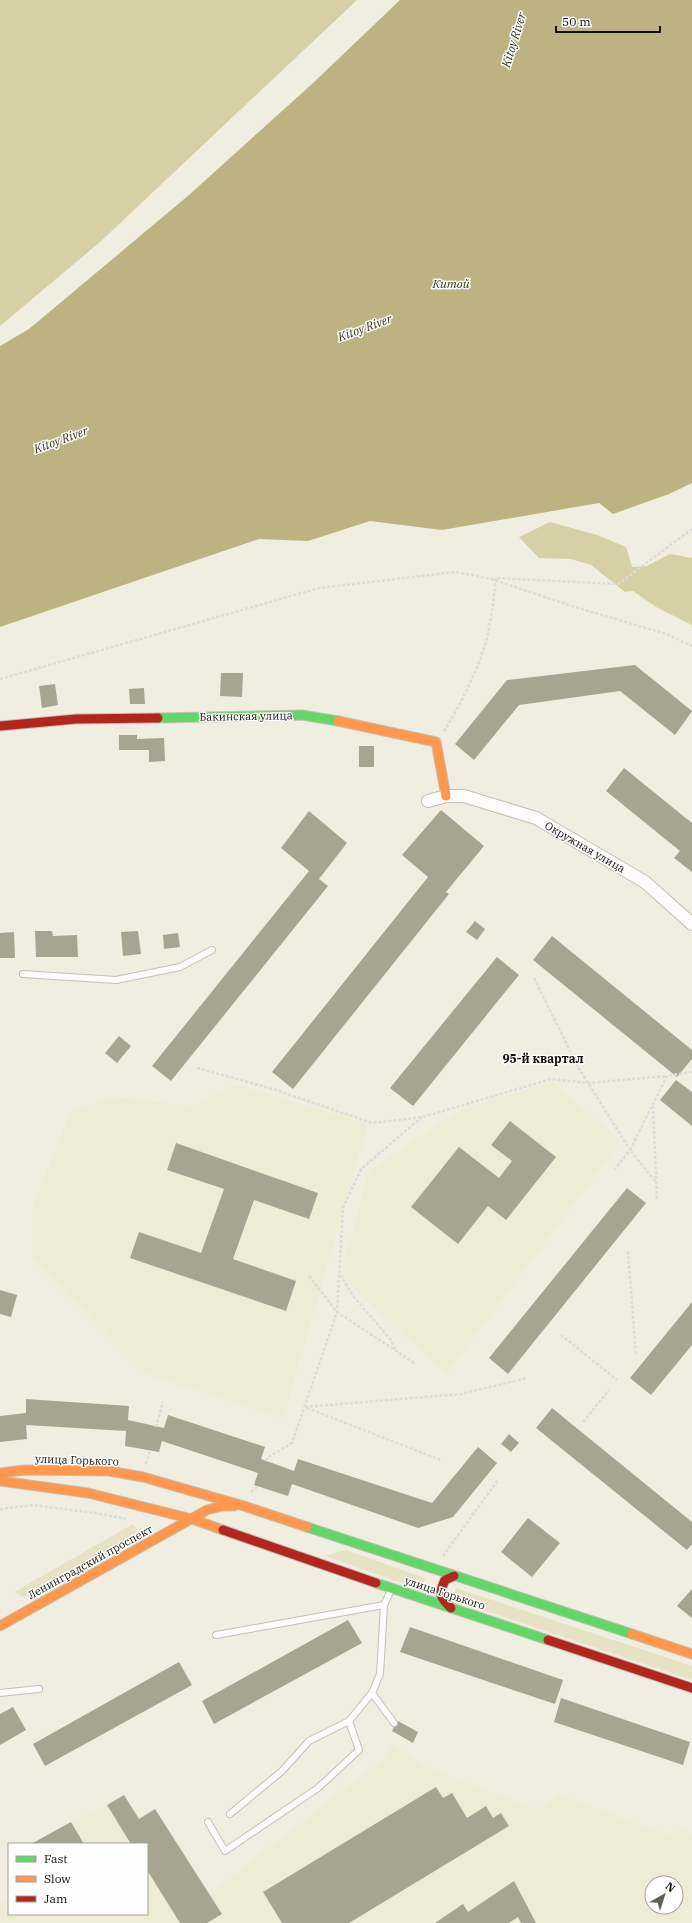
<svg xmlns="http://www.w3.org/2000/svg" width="692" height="1923" viewBox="0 0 692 1923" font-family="'IBM Plex Serif',serif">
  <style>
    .built { fill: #efecd5; fill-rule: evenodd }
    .green { fill: #e7e1c5 }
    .forest { fill: #d7cfa5 }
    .water { fill: #bdb382 }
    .building { fill: #a7a491 }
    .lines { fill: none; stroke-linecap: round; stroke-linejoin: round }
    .lane-casing { stroke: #c2c0b7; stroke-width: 8 }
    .street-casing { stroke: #c2c0b7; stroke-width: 14 }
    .fast-casing { stroke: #c2c0b7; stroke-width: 11 }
    .slow-casing { stroke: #c2c0b7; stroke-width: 11 }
    .jam-casing { stroke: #c2c0b7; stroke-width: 11 }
    .path { stroke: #dcdbd8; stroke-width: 2.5; stroke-dasharray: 3 2; stroke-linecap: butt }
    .lane { stroke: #fdfcfa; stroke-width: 6 }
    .street { stroke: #fdfcfa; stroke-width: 12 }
    .fast { stroke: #63d668; stroke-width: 9 }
    .slow { stroke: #ff974d; stroke-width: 9 }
    .jam { stroke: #b3261e; stroke-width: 9 }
    .labels { text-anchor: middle; stroke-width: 3; stroke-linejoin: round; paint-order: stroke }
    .street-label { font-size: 11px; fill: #121009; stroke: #fefefe }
    .water-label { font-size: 12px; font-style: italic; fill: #363012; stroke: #fefefe }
    .neighbourhood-label { font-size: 12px; font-weight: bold; fill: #121009; stroke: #fefefe }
  </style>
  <rect width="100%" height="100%" fill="#f0eee1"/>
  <path class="built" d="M552,1082l69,59 -175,233 -106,-98 29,-105 93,-62z
    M235,1084l133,40 -85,295 -137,-45 -114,-115v-50l38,-97 45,-15 78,9z
    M391,1743l33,23 114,44 20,-16 113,42 11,-8 10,8v87h-485l15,-9 -13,-20 175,-136zM652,1883h24v24h-24z
    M107,1805l24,39h-47l-13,-22z
    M147,1870l33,53h-180v-20l9,-5v16h138z"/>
  <path class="green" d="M133,1524l8,11 -103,58 -16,4 -8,-5z
    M346,1550l79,28 -4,12 -96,-34z
    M456,1588l236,78v14l-239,-80z"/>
  <path class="forest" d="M0,0h357l-257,242 -100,84z
    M550,522l47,13 29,12 6,20 15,-1 23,-12 22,4v67l-36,-18 -23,-16 -8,1 -34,-27 -20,-6 -32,-1 -20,-21z"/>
  <path class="water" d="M400,0h292v483l-23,11 -56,20 -14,-11 -157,27 -72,-9 -62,20 -49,-2 -259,88v-281l29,-17 160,-134 123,-111z"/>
  <path class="building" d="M635,665l57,46 -17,24 -55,-44 -101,14 -45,55 -19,-16 52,-64z
    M221,673h22l-1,24 -22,-1z
    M55,684l3,21 -16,3 -3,-22z
    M144,688l1,16h-15l-1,-15z
    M119,735h18v4l27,-1 1,23 -16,1v-12h-30z
    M359,746h15v21h-15z
    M624,768l68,55v49l-18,-14 6,-7 -74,-60z
    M441,810l43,36 -38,46 3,2 -156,195 -21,-17 156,-195 -26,-22z
    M309,811l38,32 -28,36 9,7 -157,195 -19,-15 157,-195 -28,-23z
    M475,921l10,8 -8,11 -11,-8z
    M35,931h17l1,5 24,-1 1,22h-42z
    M138,931l3,23 -18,2 -2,-24z
    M14,932l1,26h-15v-25z
    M178,933l2,14 -16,2 -1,-14z
    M552,936l140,114v9l-15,18 -144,-117z
    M497,957l22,18 -106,131 -23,-18z
    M119,1036l12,10 -14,17 -12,-10z
    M676,1080l16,12v34l-32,-26z
    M510,1121l46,36 -50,63 -18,-14 -30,38 -47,-37 48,-60 40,31 13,-17 -21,-16z
    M176,1143l142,50 -9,26 -55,-19 -21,59 63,22 -10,30 -156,-53 9,-26 62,21 23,-64 -57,-19z
    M627,1188l19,15 -138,171 -19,-16z
    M0,1290l17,5 -6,22 -11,-3z
    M692,1302v43l-41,50 -21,-17z
    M26,1399l103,7 -1,14 36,8 4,-13 97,32 -4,12 33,12 4,-12 134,44 46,-56 19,16 -44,54 -35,11 -126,-44 -4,12 -34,-11 4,-12 -96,-32 -3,11 -34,-6 1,-15 -100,-6 1,14 -27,3v-26l26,-3z
    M552,1408l140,114v22l-5,6 -151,-122z
    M509,1434l10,9 -8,9 -10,-8z
    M528,1518l32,25 -28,34 -31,-25z
    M692,1589v29l-15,-12z
    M348,1620l14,23 -148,81 -12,-23z
    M410,1627l153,53 -8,24 -155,-52z
    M179,1662l13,23 -147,81 -12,-22z
    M561,1698l129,44 -7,23 -129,-43z
    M13,1707l13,23 -26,15v-31z
    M398,1721l20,11 -5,11 -21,-12 2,-4 4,-2z
    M436,1787l7,11 9,-5 15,25 19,-12 7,12 8,-5 8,13 -160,97h-67l-19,-31z
    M124,1795l15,24 16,-10 67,105 -15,9h-27l-33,-53v-26h-16l-24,-39z
    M71,1822l13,22h-53z
    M514,1881l22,42h-15l-3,-6 -9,6h-74l28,-19 5,8z"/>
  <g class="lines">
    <defs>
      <path id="lane" d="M23,974l93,6 64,-13 32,-17
        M216,1635l168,-30
        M0,1693l39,-4
        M372,1693l22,30
        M230,1814l52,-43 27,-30 40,-20
        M208,1822l17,29 93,-63 41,-38 -10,-29 23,-28 8,-19 4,-69 7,-15"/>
      <path id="street" d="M428,801l18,-5h18l72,22 109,64 47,42"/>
      <path id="fast" d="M158,718l144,-3 36,6
        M307,1527l325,107
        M376,1583l172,57"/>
      <path id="slow" d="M338,721l98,21 10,54
        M0,1473l25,-3 84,1 34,6 101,29 63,21
        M0,1481l88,12 104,26 31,11
        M0,1626l207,-116 15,-4h12
        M632,1634l60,20"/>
      <path id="jam" d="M0,726l76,-7 82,-1
        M223,1530l153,53
        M451,1608c-11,-11 -13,-13 -6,-28l9,-4
        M548,1640l144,48"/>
    </defs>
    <use href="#lane" class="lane-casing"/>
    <use href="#street" class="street-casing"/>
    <use href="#fast" class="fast-casing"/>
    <use href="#slow" class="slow-casing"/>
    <use href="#jam" class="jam-casing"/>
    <path class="path" d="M0,679l319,-91 137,-16 35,7 84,28 91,27 26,12
      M444,731c15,-23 39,-71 44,-98 4,-18 6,-37 8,-55l122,6 74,-55
      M534,978l44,89 52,83 -15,19
      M197,1068l76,21 99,34 51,-6 128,-38 38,4 78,-7
      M653,1106l4,95
      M655,1181l-25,-31 37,-74 25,-4
      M628,1251l8,105
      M340,1275l14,22 37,43 4,9
      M309,1276l28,36 79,52
      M561,1335l56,45
      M305,1407l156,-13 66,-16
      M307,1408l134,52
      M583,1422l26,-32
      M156,1427l7,-25
      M266,1461l1,-3 25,-15 45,-131 6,-104 18,-39 61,-52
      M146,1464l4,-13
      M251,1492l5,-4 1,-2
      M0,1509l33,-4 68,9 25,5
      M443,1556l55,-76"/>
    <use href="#lane" class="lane"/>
    <use href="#street" class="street"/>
    <use href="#fast" class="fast"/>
    <use href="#slow" class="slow"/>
    <use href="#jam" class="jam"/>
  </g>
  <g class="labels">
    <g class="street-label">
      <text transform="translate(246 716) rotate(-1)" y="4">Бакинская улица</text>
      <text transform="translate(585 847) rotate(30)" y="4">Окружная улица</text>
      <text transform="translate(77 1460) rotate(2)" y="4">улица Горького</text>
      <text transform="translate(90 1562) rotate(-29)" y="4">Ленинградский проспект</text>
      <text transform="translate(445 1593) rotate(18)" y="4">улица Горького</text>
    </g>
    <g class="water-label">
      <text transform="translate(514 40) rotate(-73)" y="4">Kitoy River</text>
      <text x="451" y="288">Китой</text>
      <text transform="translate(365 328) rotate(-20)" y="4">Kitoy River</text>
      <text transform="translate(61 440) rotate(-20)" y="4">Kitoy River</text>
    </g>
    <g class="neighbourhood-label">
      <text x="543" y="1063">95-й квартал</text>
    </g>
  </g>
  <rect x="8" y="1843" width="140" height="72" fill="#fefefe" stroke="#a09f9c"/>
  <rect x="16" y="1856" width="20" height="6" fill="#63d668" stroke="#a09f9c"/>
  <text x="44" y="1863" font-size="12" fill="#121009">Fast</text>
  <rect x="16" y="1876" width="20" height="6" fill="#ff974d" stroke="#a09f9c"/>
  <text x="44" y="1883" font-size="12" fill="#121009">Slow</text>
  <rect x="16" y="1896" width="20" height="6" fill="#b3261e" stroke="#a09f9c"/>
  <text x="44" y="1903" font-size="12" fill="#121009">Jam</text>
  <g transform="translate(664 1895) rotate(39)"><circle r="19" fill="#fefefe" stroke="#a09f9c"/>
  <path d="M0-3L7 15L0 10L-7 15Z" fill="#605e55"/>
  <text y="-6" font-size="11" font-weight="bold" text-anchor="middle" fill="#121009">N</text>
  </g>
  <path d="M556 26v6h104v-6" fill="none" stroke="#121009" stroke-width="2"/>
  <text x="562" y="26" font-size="12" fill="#121009" stroke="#fefefe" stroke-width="3" paint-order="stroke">50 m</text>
</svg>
